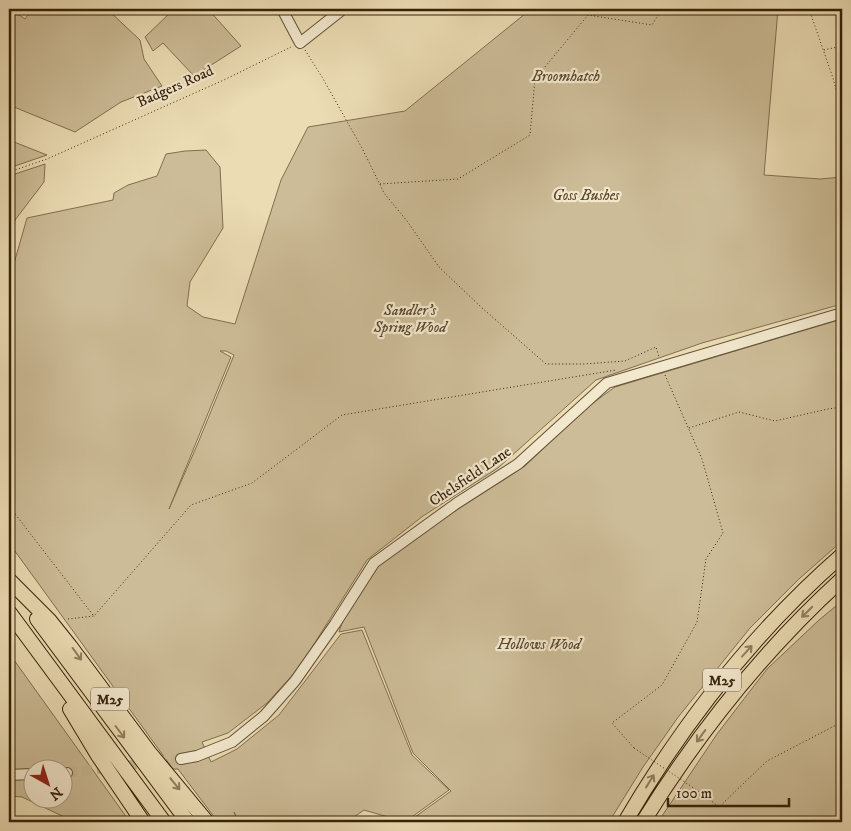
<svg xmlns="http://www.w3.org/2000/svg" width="851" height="831" viewBox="0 0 851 831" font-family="'IM FELL DW Pica',serif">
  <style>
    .green { fill: #ccbc97; stroke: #826e50; fill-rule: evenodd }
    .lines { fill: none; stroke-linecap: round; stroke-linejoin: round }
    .minor-tunnel { stroke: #c7b792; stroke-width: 10; stroke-dasharray: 10 5; stroke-linecap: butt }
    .minor-casing { stroke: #645034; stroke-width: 12 }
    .highway-casing { stroke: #37210a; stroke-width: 16 }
    .path { stroke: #37210a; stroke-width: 1; stroke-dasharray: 1 2.5; stroke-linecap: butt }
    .minor { stroke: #f2e8ce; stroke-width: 10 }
    .highway { stroke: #ebdcb4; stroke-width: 14 }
    .path-bridge { stroke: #37210a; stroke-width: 1; stroke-dasharray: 1 2.5; stroke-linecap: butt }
    .oneway { stroke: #917e5f }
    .labels { text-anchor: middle; stroke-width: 4.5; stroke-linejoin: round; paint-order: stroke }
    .shield { fill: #f2e8ce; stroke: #6f5d45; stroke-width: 1 }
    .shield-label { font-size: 14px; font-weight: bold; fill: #37210a }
    .park-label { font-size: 15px; font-style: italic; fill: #5c482d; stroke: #f2e8ce }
    .street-label { font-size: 15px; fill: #37210a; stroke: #f2e8ce }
  </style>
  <rect width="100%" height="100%" fill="#ebdcb4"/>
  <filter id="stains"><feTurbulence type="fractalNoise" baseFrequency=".004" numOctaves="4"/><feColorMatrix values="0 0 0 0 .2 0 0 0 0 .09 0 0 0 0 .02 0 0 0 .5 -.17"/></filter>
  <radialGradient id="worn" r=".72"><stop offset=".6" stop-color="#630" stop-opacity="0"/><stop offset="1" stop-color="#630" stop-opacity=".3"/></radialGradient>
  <path class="green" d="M32,9h75l33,31 4,19 18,27 -41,16 -46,30 -66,-27v-80l7,-12 9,6z
    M174,9h34l33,37 -47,30 -31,-33 -10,8 -8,-14z
    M531,9h247l-14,166 56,4 22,-2v127l-140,39 -106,37 -98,88 -75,48 -56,44 -68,108 -32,35 -39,30 -26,9 9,20 26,-13 42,-34 62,-81 21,-4 50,125 37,35 -44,32 -41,-12 -17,12h-108l-5,-10 4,10h-20l-40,-53h-5l-164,-226v-262l18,-63 86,-18 1,-7 14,-8 29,-9 9,-22 19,-3 21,-1 14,17 3,61 -33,54 -3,24 16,11 32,7 46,-144 27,-53 97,-16zM220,351h6l8,4 -36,88 -29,66 62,-152z
    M9,140l38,15 -38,13z
    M45,164l-1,18 -29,38 -6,21v-65z
    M842,319v222l-43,38 -49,49 -71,88 -36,51 -34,55h-201l43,-31 -38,-38 -49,-126 -25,5 4,-12 33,-55 39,-28 110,-71 61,-58 29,-21z
    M842,601v221h-184l59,-88 50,-65 52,-49z
    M9,653l121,169h-55l-53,-25 -13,-1zM32,768h30v30h-30z"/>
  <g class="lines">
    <path class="minor-tunnel" d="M67,773l114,-14"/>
    <defs>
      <path id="minor" d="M282,9l18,34 43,-34
        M181,759l16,-3 35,-14 32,-26 31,-35 40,-57 39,-61 83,-60 61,-39 89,-81 235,-70
        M62,773h5
        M9,775l23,-1"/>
      <path id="highway" d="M9,580l41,41 20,25 79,106 58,70
        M9,612l155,210
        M37,619l151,203
        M70,709l27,45 46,68
        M625,822c58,-99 130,-191 217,-267
        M643,822c55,-89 121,-172 199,-243"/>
    </defs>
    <use href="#minor" class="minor-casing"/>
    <use href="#highway" class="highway-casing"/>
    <path class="path" d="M809,9l24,69 9,34
      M305,50l17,27 40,71 22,45 23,28 32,46 42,40 65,57h38l41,-3 31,-14 3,10
      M824,50l18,-4
      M9,172l38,-13 179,-80 65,-32
      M380,184l78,-5 72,-44 5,-56 53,-64 64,10 10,-16
      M689,428l50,-16 36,9 53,-12 14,-2
      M9,506l84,109
      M68,619l26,-3 97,-111 61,-22 90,-68 274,-45
      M634,748l-22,-25 50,-38 35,-63 9,-63 17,-26 -21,-74 -37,-84
      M701,793l18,14 48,-46 75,-39"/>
    <use href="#minor" class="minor"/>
    <use href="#highway" class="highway"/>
    <path class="path-bridge" d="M634,748l67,45"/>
  </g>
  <defs><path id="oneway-shaft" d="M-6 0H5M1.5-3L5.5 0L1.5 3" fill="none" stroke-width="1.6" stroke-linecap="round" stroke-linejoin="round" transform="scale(1.25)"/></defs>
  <g class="oneway">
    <use href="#oneway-shaft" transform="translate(807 612) rotate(135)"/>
    <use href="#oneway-shaft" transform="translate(747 651) rotate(-48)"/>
    <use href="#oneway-shaft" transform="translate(77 654) rotate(54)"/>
    <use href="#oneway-shaft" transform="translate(120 732) rotate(53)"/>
    <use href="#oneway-shaft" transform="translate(701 736) rotate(126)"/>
    <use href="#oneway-shaft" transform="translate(650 781) rotate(-58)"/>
    <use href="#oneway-shaft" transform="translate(175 784) rotate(51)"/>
  </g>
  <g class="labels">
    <g class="shield">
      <rect x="703" y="668.5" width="38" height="23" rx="4"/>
      <rect x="91" y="687.5" width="38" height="23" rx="4"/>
    </g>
    <g class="shield-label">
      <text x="722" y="685">M25</text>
      <text x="110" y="704">M25</text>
    </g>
    <g class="park-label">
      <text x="566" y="81">Broomhatch</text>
      <text x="586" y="200">Goss Bushes</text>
      <text x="410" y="315">Sandler's<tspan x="410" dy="17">Spring Wood</tspan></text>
      <text x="539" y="649">Hollows Wood</text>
    </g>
    <g class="street-label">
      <text transform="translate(175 86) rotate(-24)" y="5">Badgers Road</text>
      <text transform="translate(470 476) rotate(-34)" y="5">Chelsfield Lane</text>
    </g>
  </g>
  <rect width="851" height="831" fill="none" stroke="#ebdcb4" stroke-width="30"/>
  <rect x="10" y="10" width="831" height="811" fill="none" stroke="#37210a" stroke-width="2.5"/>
  <rect x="15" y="15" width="821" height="801" fill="none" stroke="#37210a"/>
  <g transform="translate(48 784) rotate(141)"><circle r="24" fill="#f2e8ce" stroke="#a79880"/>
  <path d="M0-4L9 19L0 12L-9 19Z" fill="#8f2418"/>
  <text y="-8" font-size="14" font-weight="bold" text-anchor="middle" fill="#37210a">N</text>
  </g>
  <path d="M668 798v8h121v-8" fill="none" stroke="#37210a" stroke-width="2.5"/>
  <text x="676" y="798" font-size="15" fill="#37210a" stroke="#f2e8ce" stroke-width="4" paint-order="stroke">100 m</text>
  <rect width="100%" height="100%" filter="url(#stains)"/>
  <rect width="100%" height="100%" fill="url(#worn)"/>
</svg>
